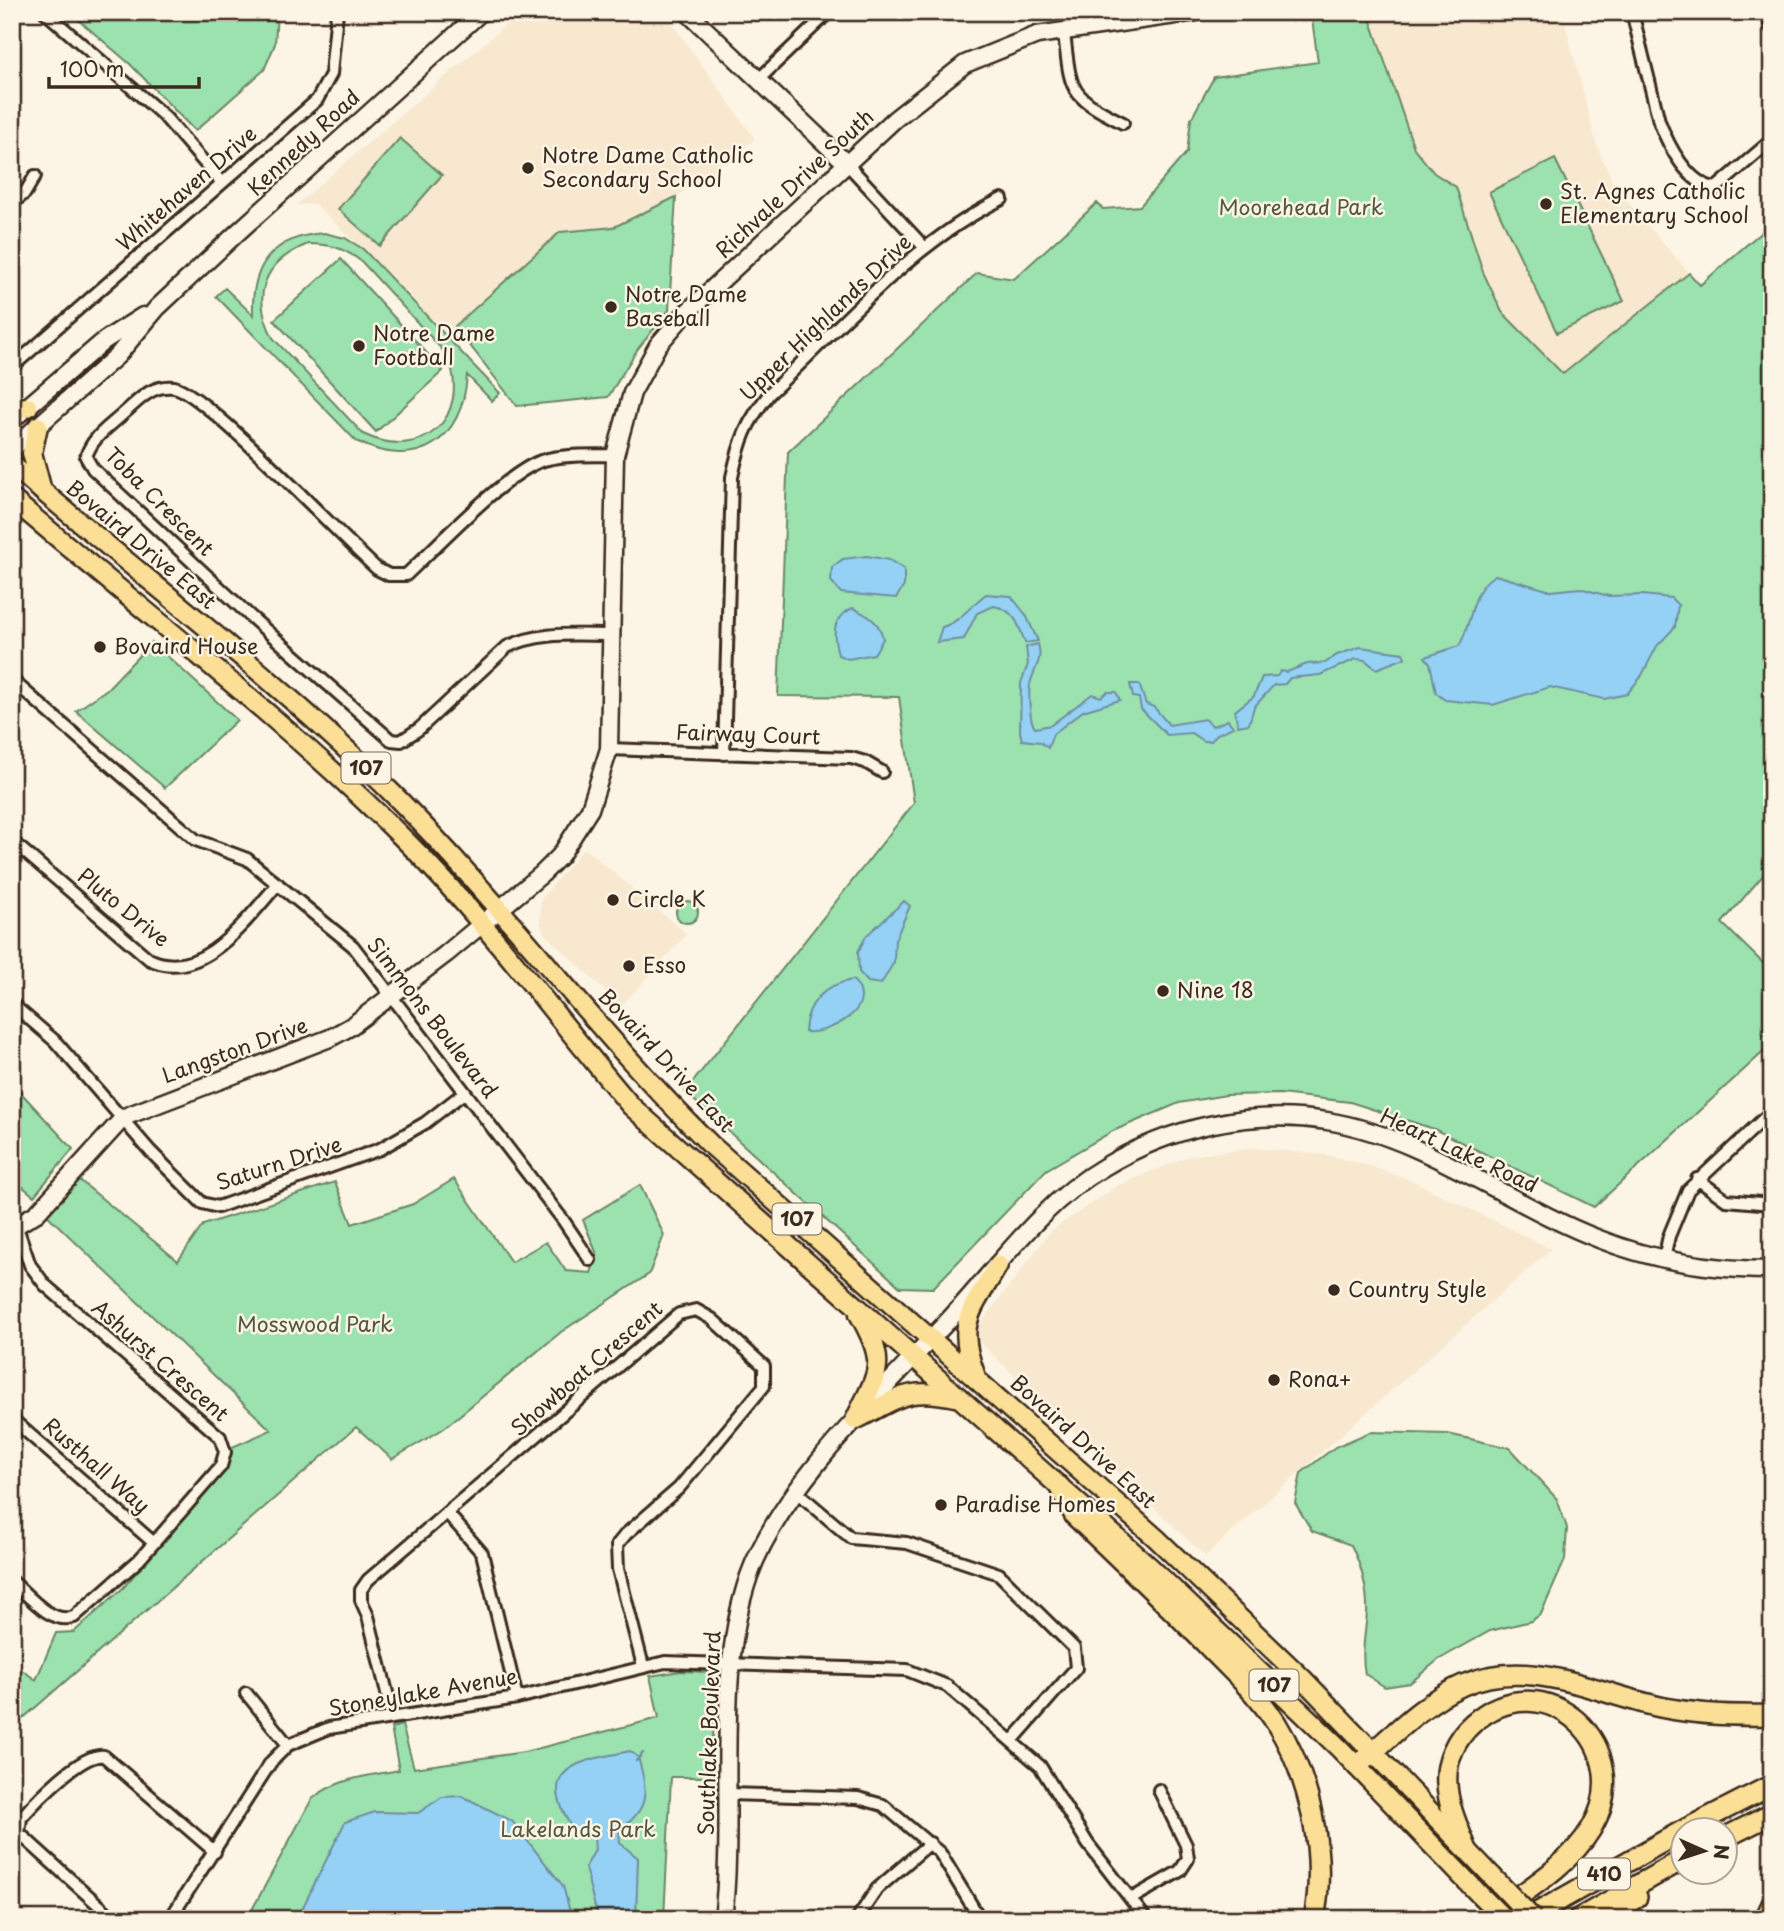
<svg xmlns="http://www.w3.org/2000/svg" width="1784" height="1931" viewBox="0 0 1784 1931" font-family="'Playpen Sans',sans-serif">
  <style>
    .built { fill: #f7e8cf }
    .green { fill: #9be2af; stroke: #6b8666; stroke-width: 2; fill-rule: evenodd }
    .water { fill: #94d1f4; stroke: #708e9e; stroke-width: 2 }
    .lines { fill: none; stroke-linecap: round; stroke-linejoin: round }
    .stream { stroke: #708e9e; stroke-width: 2.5 }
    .street-casing { stroke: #3b2a1e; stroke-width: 16 }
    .secondary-casing { stroke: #3b2a1e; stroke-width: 21 }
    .primary-casing { stroke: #3b2a1e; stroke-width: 23 }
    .highway-casing { stroke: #3b2a1e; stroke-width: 24 }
    .street { stroke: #fcf5e5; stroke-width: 10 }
    .secondary { stroke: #fcf5e5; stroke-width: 16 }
    .primary { stroke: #fbdf96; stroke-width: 18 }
    .highway { stroke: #fbdf96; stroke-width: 19 }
    .primary-bridge-casing { stroke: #3b2a1e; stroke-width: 23; stroke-linecap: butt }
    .primary-bridge { stroke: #fbdf96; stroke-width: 18 }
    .poi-dot { fill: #3b2a1e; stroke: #fcf5e5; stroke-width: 2.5 }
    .labels { text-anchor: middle; stroke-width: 5; stroke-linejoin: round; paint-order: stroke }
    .shield { fill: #fcf5e5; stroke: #75675a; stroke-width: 2 }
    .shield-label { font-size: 19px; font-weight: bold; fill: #3b2a1e }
    .street-label { font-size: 21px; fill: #3b2a1e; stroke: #fcf5e5 }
    .poi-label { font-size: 21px; fill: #3b2a1e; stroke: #fcf5e5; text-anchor: start }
    .park-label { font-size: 21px; fill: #535842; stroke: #fcf5e5 }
  </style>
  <rect width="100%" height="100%" fill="#fcf5e5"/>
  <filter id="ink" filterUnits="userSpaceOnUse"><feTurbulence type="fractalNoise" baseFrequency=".0143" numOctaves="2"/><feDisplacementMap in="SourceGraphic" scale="14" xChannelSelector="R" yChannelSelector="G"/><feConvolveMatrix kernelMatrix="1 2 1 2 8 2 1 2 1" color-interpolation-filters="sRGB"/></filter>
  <g filter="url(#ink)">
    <path class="built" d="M521,12h143l91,127 -79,58 -54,27 -62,8 -115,103 -38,-44 -92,-87 -19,1z
      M1368,12h194l35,134 17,40 75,87 -126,102 -61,-63 -19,-40 -27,-85 -22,-14 -19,-25z
      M584,848l103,86 -66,72 -76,-72 -5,-11 1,-24z
      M1255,1148l72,7 43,11 43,15 138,68 -346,307 -233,-221 79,-104 68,-46 70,-29z"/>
    <path class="green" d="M78,12h199l-2,32 -11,26 -69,61 -65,-67 -56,-48z
      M1311,12h57l46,136 20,25 22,14 27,85 19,40 61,62 126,-101 11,12 72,-62v642l-50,58 50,49v72l-178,163 -160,-78 -84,-27 -70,-8 -54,1 -47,8 -66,28 -67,39 -113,118 -33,-1 -215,-195 229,-289 -15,-106 -121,-1 10,-244 189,-179 37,6 83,-76 6,6 37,-3 47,-54 4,-33 23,-42 104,-15z
      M400,138l42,37 -62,71 -42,-37z
      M1555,159l69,142 -67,32 -68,-141z
      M676,197l-7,113 -32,40 -29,47 -91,9 -62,-80 105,-94 54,-5z
      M324,233l21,5 18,11 137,144 -8,8 -25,-26c-4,66 -50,97 -111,66l-140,-145 9,-8 28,27c-2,-51 20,-78 71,-82zM308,244c23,0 36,4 54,18l86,94c23,62 -25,107 -85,78l-90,-96c-22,-43 -10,-76 35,-94z
      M341,259l102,112 -67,61 -102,-112z
      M152,642l85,78 -72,68 -89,-77 31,-22z
      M676 912a11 11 0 1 1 22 0a11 11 0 1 1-22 0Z
      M12,1083l61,66 -39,47 -22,-18z
      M77,1178l101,83 25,-36 132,-43 17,42 61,-20 41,-25 57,83 35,-20 20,29 25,2 6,-19 -14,-34 57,-35 24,50 -15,39 -88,58 -118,97 -51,30 -36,-32 -344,301v-65l24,17 20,-47 18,-1 49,-44 100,-117 7,-23 41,-18 -226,-217z
      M1370,1432l78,2 62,14 47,51 10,29 -2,32 -24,54 -10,7 -41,10 -52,29 -28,23 -25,4 -20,-13c-4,-20 0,-40 2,-60 1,-25 -5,-47 -16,-69l-39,-14 -17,-28 6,-30 34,-26z
      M680,1671l28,1 8,6 -5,99h-40l-7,142h-417l65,-120c25,-21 56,-23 87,-29l-8,-42 11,-3 12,43 110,-16 135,-34 -9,-42z"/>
    <path class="water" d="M867,556l22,4 15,9v17l-8,12 -55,-5 -10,-12 1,-14 11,-8z
      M1495,575l56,16 29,-3 28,8 35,-1 28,3 7,7 -3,22 -18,19 -16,31 -14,17 -23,5 -54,-12 -57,18 -48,-5 -9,-7 -6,-30 -5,-6 34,-11c14,-23 11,-57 36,-71z
      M986,594l25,2 15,19 12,26 -13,2c-6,-18 -10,-33 -31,-37l-17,7 -13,26 -27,3 5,-15c17,-4 30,-23 44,-33z
      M853,608c15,8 27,13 30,31l-9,15 -26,5 -10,-4c-5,-20 -7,-38 15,-47z
      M1038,644c5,16 -3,23 -7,37 -3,8 -2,40 4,47l16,-3 41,-31 9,3 6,-5h9l4,8 -37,11 -30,23 -5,14 -8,-6 -18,-2 -2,-8 1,-49 7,-19 -2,-17z
      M1360,647l43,6 2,5 -29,11 -11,-9 -9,-1 -36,16 -30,3 -5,6 -11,1 -20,22 -5,17 -11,2 -3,-15 19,-15 8,-19 15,-1 4,-5 6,1 20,-8 18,-1 12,-8z
      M1130,684h9l7,20 8,3 15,18 36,-6 8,7 15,-6 5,7 -16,7 -6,7h-8l-12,-8 -24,2 -26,-26 -2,-11 -6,-1z
      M904,901l6,5 -15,34 -1,22 -13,22 -13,-2 -9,-10 -1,-20 8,-16z
      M853,980c28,28 -25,55 -48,52 1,-28 19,-48 48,-52z
      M630,1751l8,6c10,35 12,52 -19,73l1,13 18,15 -2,61h-38l-13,-51 10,-18 -1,-13 -19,-2c-7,-14 -17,-30 -17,-46 0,-29 51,-33 72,-38z
      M462,1796l50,25 51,65 9,33h-275l48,-97 30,-10 43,1 24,-16z"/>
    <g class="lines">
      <path class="stream" d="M636,1761l7,-8"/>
      <defs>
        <path id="street" d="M45,12l119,104 58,67
          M1632,12l27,109c9,24 29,64 57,67l56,-48
          M1767,12l5,18
          M1064,33c7,59 4,62 59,90
          M758,80l71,-68
          M848,165l77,83
          M12,204l13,-11 10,-17
          M12,367l305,-267 14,-26 6,-62
          M610,635c-35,0 -71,-4 -103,12l-88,82 -18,12 -10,-1 -140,-123 -158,-148 -7,-12c6,-20 23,-30 38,-44 15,-13 28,-29 50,-26 31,5 169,152 203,182l12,6h17c31,-29 101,-104 138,-115 23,-6 47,-4 71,-5
          M12,680l184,160 51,19 106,87 210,274 27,40
          M609,749l242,9 14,4 17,10
          M724,754l8,-277c8,-37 14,-54 38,-84 71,-67 143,-151 232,-194
          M12,841l137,118c53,26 99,-42 129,-75
          M12,1004l43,37 95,110 52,52 16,4 162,-58 45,-26 40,-31
          M1697,1179l29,21 46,4
          M1664,1259l5,-23 19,-46 84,-79
          M12,1419l142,124
          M797,1492l54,46 56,5 92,31 75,74 2,20 -64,73
          M448,1514l34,39 35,145
          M12,1581c16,14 39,44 62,36l65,-57 82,-94 4,-14 -5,-15 -175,-152 -15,-20 -13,-38
          M246,1693l42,52
          M393,1717l-25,-101 -7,-16v-10l7,-10 311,-266 17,-4 16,9 52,47v20l-85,102 -53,46 -9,11 1,24 25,97
          M728,1794l130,4 25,7 57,48 40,66
          M1131,1899l49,-28 8,-12 -2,-14 -27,-55
          M114,1919l-95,-86 2,-15c15,-17 61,-66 83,-62l111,96
          M170,1919l101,-157 17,-17 41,-17 188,-30 148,-36 242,8 40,16 93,80 48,78 58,75
          M857,1919l20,-30 53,-46"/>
        <path id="secondary" d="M687,12l161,153
          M12,420l93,-80 38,-24
          M12,449l105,-93 40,-48 80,-75 244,-221
          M12,1228l25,-15 87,-96 206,-79 20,-11 96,-73 96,-80 18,-18 30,-47 19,-60 6,-294 17,-62 26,-48 25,-29 212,-197 70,-55 72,-29 159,-23
          M723,1919c13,-109 -10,-240 26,-343 31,-88 132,-184 196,-252 51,-54 94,-119 159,-157 66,-40 146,-58 223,-46 98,16 181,83 272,118 55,22 114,31 173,31"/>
        <path id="primary" d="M12,409l16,-2
          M38,426l-6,27 10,38
          M12,465c128,111 265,213 385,333 110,111 202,237 313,346l446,394 147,141 189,197
          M12,499c133,114 272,220 396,344 81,81 148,175 223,263l519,461 190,182 139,145
          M975,1374c-20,-53 -3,-63 23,-109
          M855,1420c24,-50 33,-55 4,-106
          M855,1420c46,-23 52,-34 105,-22"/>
        <path id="highway" d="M1059,1486l16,30c45,43 90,86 134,131 23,24 49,47 67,76 34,55 51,131 38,196
          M1357,1766c33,-28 65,-63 106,-81 67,-30 136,10 202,23 36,7 71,8 107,7
          M1686,1829l86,-44
          M1724,1838l48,-24
          M1467,1850c-8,-21 -19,-43 -20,-66 -2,-23 9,-46 26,-61 72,-64 167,25 118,106 -23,38 -68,63 -104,90
          M1526,1919l156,-88
          M1578,1919l104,-59
          M1606,1919l31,-22
          M1765,1919l7,-15"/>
      </defs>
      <use href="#street" class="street-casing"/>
      <use href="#secondary" class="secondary-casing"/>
      <use href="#primary" class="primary-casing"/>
      <use href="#highway" class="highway-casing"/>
      <use href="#street" class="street"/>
      <use href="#secondary" class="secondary"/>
      <use href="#primary" class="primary"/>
      <use href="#highway" class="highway"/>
      <defs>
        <path id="primary-bridge" d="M1492,1876l41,43
          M1479,1894l25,25"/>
      </defs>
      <use href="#primary-bridge" class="primary-bridge-casing"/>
      <use href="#primary-bridge" class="primary-bridge"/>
    </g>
  </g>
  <g class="poi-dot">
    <circle cx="528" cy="168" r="7"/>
    <circle cx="1546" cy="204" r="7"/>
    <circle cx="611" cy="307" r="7"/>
    <circle cx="359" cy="346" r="7"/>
    <circle cx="100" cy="647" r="7"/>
    <circle cx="613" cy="900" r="7"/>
    <circle cx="629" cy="966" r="7"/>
    <circle cx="1163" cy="991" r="7"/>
    <circle cx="1334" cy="1290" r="7"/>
    <circle cx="1274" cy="1380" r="7"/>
    <circle cx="941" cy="1505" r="7"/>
  </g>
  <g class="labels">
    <g class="shield">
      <rect x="341.5" y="752.5" width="49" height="31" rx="5"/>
      <rect x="772.5" y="1203.5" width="49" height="31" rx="5"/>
      <rect x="1249.5" y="1669.5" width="49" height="31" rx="5"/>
      <rect x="1578" y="1858.5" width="52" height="31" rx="5"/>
    </g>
    <g class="shield-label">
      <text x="366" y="775">107</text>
      <text x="797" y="1226">107</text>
      <text x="1274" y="1692">107</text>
      <text x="1604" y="1881">410</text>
    </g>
    <g class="street-label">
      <text transform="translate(304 143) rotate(-43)" y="7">Kennedy Road</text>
      <text transform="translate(795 184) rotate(-43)" y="7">Richvale Drive South</text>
      <text transform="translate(187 189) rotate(-41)" y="7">Whitehaven Drive</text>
      <text transform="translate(826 318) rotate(-44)" y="7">Upper Highlands Drive</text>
      <text transform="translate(159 502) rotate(45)" y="7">Toba Crescent</text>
      <text transform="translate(141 545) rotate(40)" y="7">Bovaird Drive East</text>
      <text transform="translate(748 735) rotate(2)" y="7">Fairway Court</text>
      <text transform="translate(123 908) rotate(39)" y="7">Pluto Drive</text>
      <text transform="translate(432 1018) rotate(52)" y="7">Simmons Boulevard</text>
      <text transform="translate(235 1051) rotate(-20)" y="7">Langston Drive</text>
      <text transform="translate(666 1061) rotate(47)" y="7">Bovaird Drive East</text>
      <text transform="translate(1459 1151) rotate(25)" y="7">Heart Lake Road</text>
      <text transform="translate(279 1164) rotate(-18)" y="7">Saturn Drive</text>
      <text transform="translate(160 1361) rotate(41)" y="7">Ashurst Crescent</text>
      <text transform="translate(587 1369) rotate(-41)" y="7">Showboat Crescent</text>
      <text transform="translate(1083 1442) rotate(42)" y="7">Bovaird Drive East</text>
      <text transform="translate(96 1466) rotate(41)" y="7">Rusthall Way</text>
      <text transform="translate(423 1693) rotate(-10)" y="7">Stoneylake Avenue</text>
      <text transform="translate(710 1733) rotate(-88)" y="7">Southlake Boulevard</text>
    </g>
    <g class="poi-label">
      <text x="542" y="163">Notre Dame Catholic<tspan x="542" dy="24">Secondary School</tspan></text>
      <text x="1560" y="199">St. Agnes Catholic<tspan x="1560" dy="24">Elementary School</tspan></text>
      <text x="625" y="302">Notre Dame<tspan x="625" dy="24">Baseball</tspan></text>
      <text x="373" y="341">Notre Dame<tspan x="373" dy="24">Football</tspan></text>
      <text x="114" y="654">Bovaird House</text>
      <text x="627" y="907">Circle K</text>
      <text x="643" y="973">Esso</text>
      <text x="1177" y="998">Nine 18</text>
      <text x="1348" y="1297">Country Style</text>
      <text x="1288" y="1387">Rona+</text>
      <text x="955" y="1512">Paradise Homes</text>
    </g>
    <g class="park-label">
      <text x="1301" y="215">Moorehead Park</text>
      <text x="315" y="1332">Mosswood Park</text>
      <text x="578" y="1837">Lakelands Park</text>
    </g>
  </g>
  <rect width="1784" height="1931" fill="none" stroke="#fcf5e5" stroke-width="42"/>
  <rect x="21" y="21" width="1742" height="1889" fill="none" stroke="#3b2a1e" stroke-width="2.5" filter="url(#ink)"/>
  <g transform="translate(1704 1851) rotate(93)"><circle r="33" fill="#fcf5e5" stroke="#afa495" stroke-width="2"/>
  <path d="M0-5L12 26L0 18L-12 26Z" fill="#3b2a1e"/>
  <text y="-10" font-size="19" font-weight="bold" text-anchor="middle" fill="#3b2a1e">N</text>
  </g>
  <path d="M49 77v10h150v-10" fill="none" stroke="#3b2a1e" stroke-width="3.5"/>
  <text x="60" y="77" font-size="21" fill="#3b2a1e" stroke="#fcf5e5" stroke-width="5" paint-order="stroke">100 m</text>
</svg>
